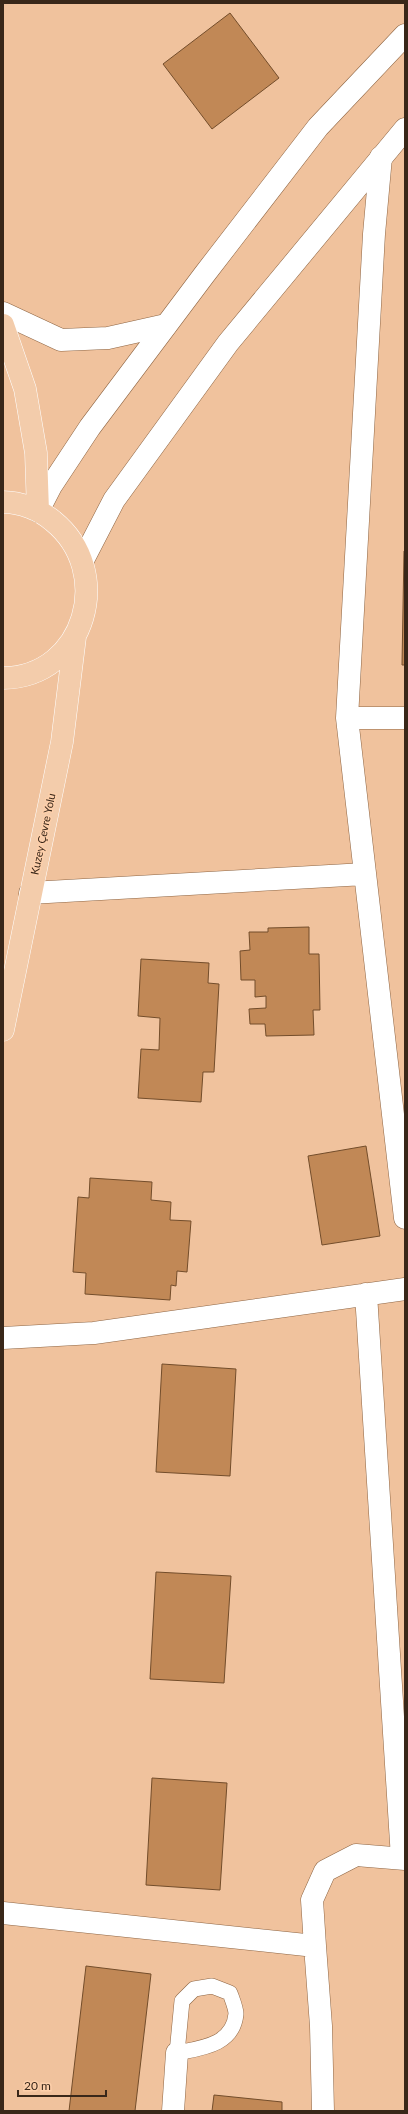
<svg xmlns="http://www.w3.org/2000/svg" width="408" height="2114" viewBox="0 0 408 2114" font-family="Lato,sans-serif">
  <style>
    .building { fill: #c18856; stroke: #734d2b }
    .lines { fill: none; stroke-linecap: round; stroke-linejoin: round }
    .lane-casing { stroke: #8e6543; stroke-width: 16 }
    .street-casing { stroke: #8e6543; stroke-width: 23 }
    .secondary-casing { stroke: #8e6543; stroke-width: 23 }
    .primary-casing { stroke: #fff; stroke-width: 23 }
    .lane { stroke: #fff; stroke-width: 15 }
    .street { stroke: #fff; stroke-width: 22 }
    .secondary { stroke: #fff; stroke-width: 22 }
    .primary { stroke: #f3ccab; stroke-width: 22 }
    .labels { text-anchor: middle; stroke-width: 3; stroke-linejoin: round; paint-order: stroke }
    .street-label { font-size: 11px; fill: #392719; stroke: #fdcfaa }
  </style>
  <rect width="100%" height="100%" fill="#f0c29d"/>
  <path class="building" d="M230,13l49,65 -67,51 -49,-65z
    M404,551h1v114h-3z
    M309,927v27h10l1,56h-7l1,25 -48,1 -1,-12h-15l-1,-15 17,-1v-12l-11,1v-17h-14l-1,-29 10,-1 -1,-18h19v-4z
    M141,959l68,4 -1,20 11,1 -5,88h-11l-2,30 -63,-4 3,-49 18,1 1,-32 -22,-2z
    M366,1146l14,90 -58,9 -14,-89z
    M90,1178l62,4 -1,18 20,2 -1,18 21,1 -4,51 -10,-1 -1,15 -5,-1 -1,15 -85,-6 1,-21 -13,-1 5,-75 11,1z
    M162,1364l74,5 -6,107 -74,-4z
    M156,1572l75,4 -7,107 -74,-4z
    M152,1778l75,5 -7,107 -74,-5z
    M86,1966l65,8 -16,137h-66z
    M214,2095l68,7v9h-70z"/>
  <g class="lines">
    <defs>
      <path id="lane" d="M212,1986l18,7c2,6 6,15 6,21 -3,31 -34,34 -59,39l5,-52 12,-12z"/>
      <path id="street" d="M381,157l-7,77 -27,484 58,500
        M3,313l58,27 47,-2 58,-13
        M347,718h58
        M30,893l335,-19
        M366,1294l36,564
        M3,1338l91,-5 311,-44
        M3,1913l312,33 -3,-46 13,-29 31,-16 49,4
        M315,1946l6,80 2,85
        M173,2111l4,-58"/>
      <path id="secondary" d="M38,511l13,-25 39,-59 114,-152 114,-148 87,-92
        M83,560l31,-60 114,-157 177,-214"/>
      <path id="primary" d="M3,325l22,64 11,64 2,58
        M3,502c18,0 37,8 50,19 62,50 33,156 -50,157
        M3,1030l59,-288 13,-105"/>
    </defs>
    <use href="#lane" class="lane-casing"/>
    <use href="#street" class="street-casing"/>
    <use href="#secondary" class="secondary-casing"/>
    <use href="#primary" class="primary-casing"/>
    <use href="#lane" class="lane"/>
    <use href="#street" class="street"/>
    <use href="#secondary" class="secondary"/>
    <use href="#primary" class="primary"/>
  </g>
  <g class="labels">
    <g class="street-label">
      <text transform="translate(43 834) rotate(-78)" y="4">Kuzey Çevre Yolu</text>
    </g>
  </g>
  <rect width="408" height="2114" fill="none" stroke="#392719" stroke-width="8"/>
  <path d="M18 2090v6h88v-6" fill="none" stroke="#392719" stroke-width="2"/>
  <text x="24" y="2090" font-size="12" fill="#392719" stroke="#fdcfaa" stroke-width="3" paint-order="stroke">20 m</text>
</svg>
